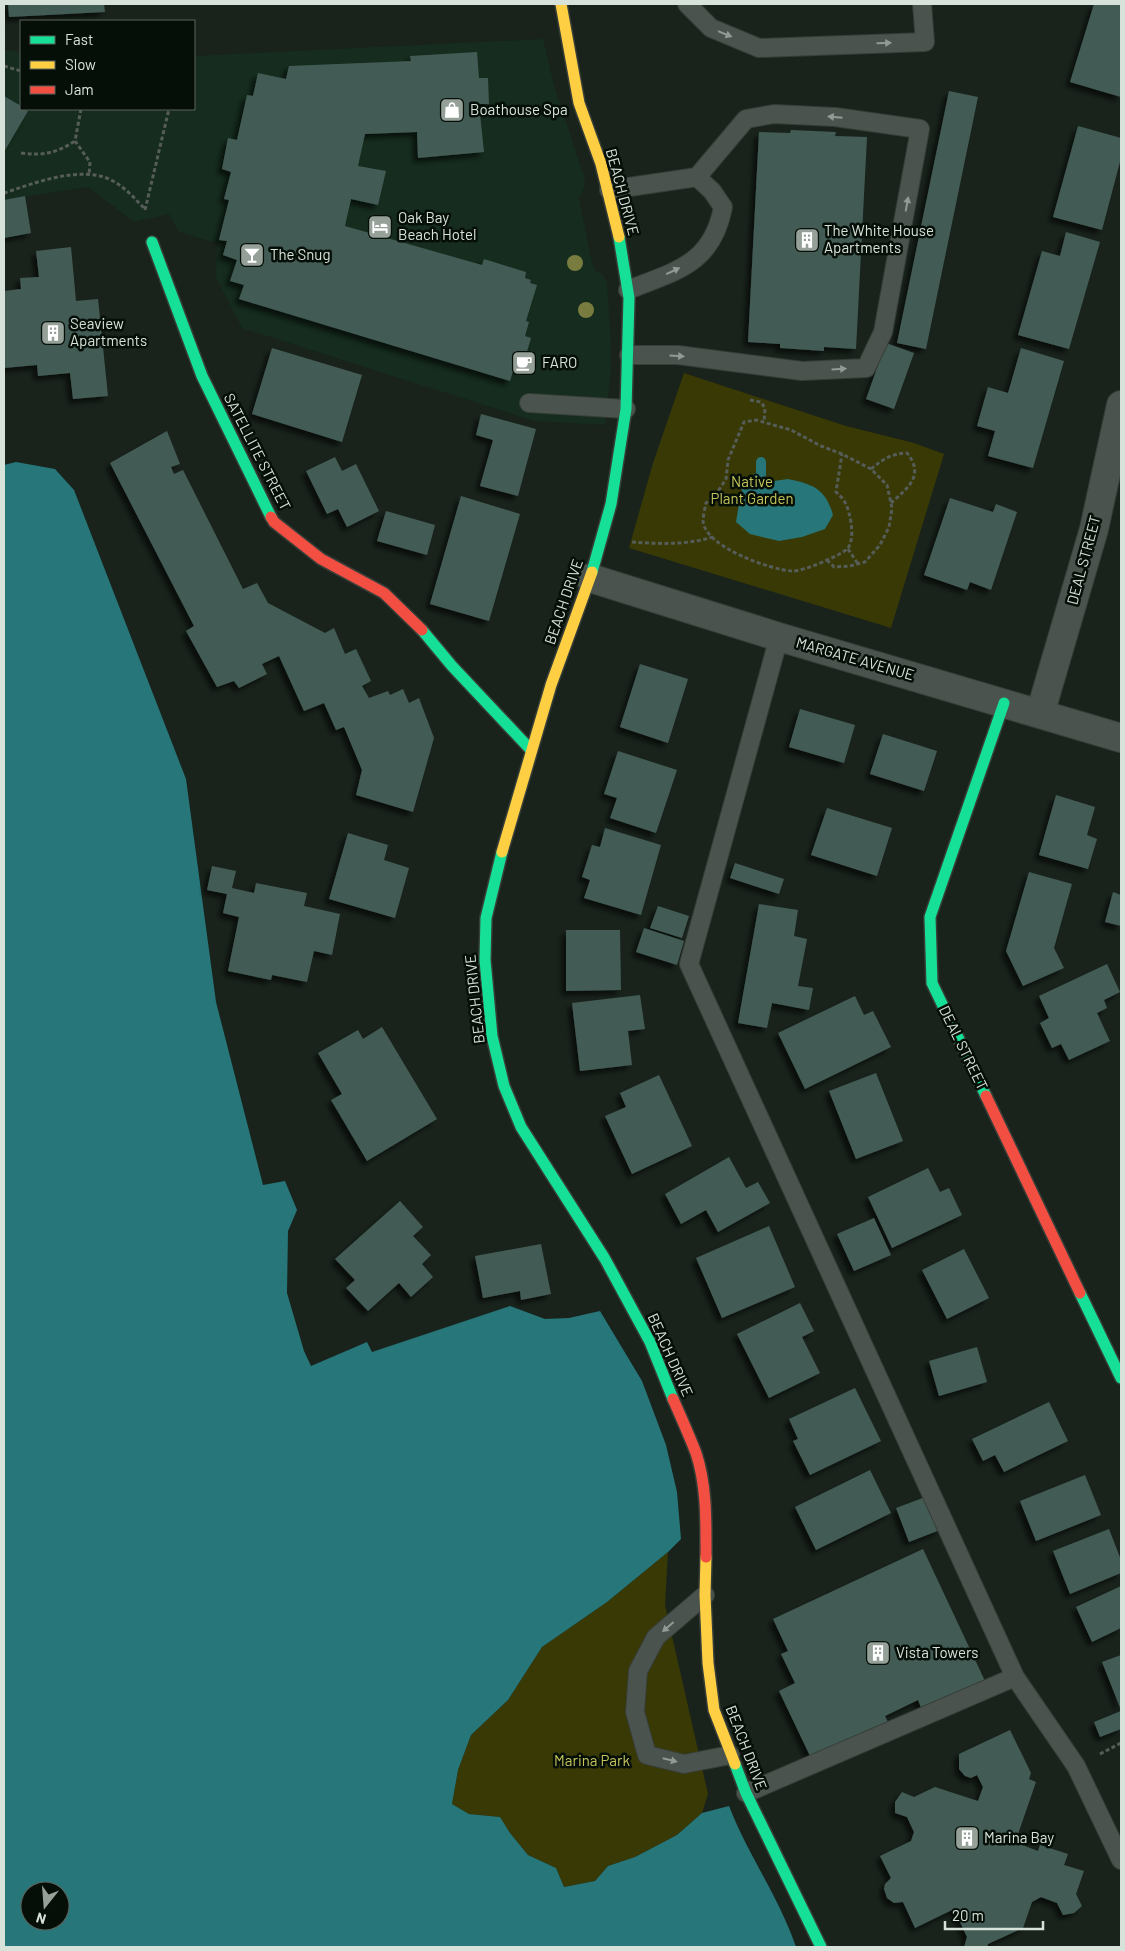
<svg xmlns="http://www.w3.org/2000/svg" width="1125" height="1951" viewBox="0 0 1125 1951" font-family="Barlow,sans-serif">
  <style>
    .built { fill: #152c1e }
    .green { fill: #383904 }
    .water { fill: #277679; fill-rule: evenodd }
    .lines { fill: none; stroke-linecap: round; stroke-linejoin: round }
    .stream { stroke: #277679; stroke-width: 10 }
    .building { fill: #435c55; filter: url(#shadow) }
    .lane-casing { stroke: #373e38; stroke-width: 20 }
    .street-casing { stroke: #373e38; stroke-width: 30 }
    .fast-casing { stroke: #373e38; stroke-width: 14 }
    .slow-casing { stroke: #373e38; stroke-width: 14 }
    .jam-casing { stroke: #373e38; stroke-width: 14 }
    .path { stroke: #565d58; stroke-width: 3; stroke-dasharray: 4 2.5; stroke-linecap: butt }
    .lane { stroke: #4b534e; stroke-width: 18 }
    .street { stroke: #4b534e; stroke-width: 28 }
    .fast { stroke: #16e098; stroke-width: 11 }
    .slow { stroke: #ffcf43; stroke-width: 11 }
    .jam { stroke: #f24e42; stroke-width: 11 }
    .tree { fill: #787c3f }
    .oneway { fill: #919b94 }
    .labels { text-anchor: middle; stroke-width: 5; stroke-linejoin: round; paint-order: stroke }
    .poi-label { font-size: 15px; fill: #d7e3da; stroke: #060e08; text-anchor: start }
    .street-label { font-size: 15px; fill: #d7e3da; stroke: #060e08 }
    .park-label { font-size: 15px; fill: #c5c55b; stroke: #060e08 }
  </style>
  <defs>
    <filter id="shadow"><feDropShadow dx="-4.5" dy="4.5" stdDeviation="2.5" flood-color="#0009"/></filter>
  </defs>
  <rect width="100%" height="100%" fill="#19231c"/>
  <path class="built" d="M543,39l11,46 31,95 -1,8 -5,10 13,64 3,8 8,5 4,8 4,62v24l-6,56 -71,-4 -292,-93 -26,-51 1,-34 -38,-11 -10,-18 -35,8 -46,-35 -84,13v-150l17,2v57h173v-53z"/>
  <path class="green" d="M684,373l162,53 68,17 30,11 -53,174 -262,-80 24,-85z
    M668,1552l-3,53 43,189 -6,19 -25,22 -42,22 -27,9 -13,15 -31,6 -8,-19 -28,-13 -18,-22 -10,-16 -31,-3 -17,-10 6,-34 13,-35 37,-35 34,-53 65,-45z"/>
  <path class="water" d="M16,462l39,7 19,21 112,289 30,223 47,183 22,-4 12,29 -9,21 -1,62 17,58 7,15 56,-24 5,10 138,-46 35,13 24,-1 31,-7 42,70 24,64 11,47 4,47 -13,13 -61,50 -65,45 -34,53 -37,35 -13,35 -6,34 17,10 31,3 10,16 18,22 28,13 8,19 31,-6 13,-15 27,-9 42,-22 25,-22 27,-7c19,49 50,91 67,141h-792v-1482zM30,1891h30v30h-30z
    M788,479c25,5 38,10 45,36l-8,14 -23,8 -23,4 -29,-7 -14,-12 3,-18 8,-14 20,-8z"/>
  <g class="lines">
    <path class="stream" d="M747,490l-1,-3 15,-12v-13"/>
  </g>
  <path class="building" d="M8,4h96l1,8 -96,5z
    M1094,4h27v93l-51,-15z
    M477,52l2,26h9l1,26h-10l5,48 -66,6 -1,-26 -52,2 -7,32 28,5 -8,34 -27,-6 -6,27 137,39 2,-6 42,13 -1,6 6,2 -1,3 7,2 -11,36 3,1 -4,14 6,2 -9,31 -8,-1 -4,13 -271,-82 5,-14 -14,-4 7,-21 -14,-5 4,-14 -8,-1 10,-40 -5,-1 7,-27 -9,-3 6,-31 9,2 10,-45 6,1 5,-23 28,6 3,-13 122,-5 -1,-5z
    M949,91l29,6 -52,252 -29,-6z
    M4,96l17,10v3l7,2 -24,41z
    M1078,126l43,12v20l-19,72 -49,-13z
    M791,130l45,2 -1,4 32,1 -11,212 -32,-2v4l-44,-3v-4l-32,-2 11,-210 31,1z
    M25,196l6,37 -27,5v-38z
    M1066,232l34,10 -31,107 -51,-14 24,-84 18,5z
    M71,247l5,54 22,-2 10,97 -35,3 -3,-26 -32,3 -1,-11 -33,3v-77l17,-2 -1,-11 19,-1 -3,-26z
    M886,343l28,10 -20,56 -28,-10z
    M272,348l90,27 -20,67 -90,-28z
    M1021,348l43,13 -31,107 -45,-12 7,-25 -18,-5 11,-39 20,6z
    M481,414l55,15 -18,67 -38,-10 13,-46 -17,-5z
    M167,431l13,33 -9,3 3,7 9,-4 60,119 14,-6 11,20 57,30 9,-5 11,26 11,-5 15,32 -9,5 7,12 19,-7 2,4 13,-6 6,14 10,-5 15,40 -21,74 -57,-17 6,-25 -18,-43 -8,3 -12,-27 -20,8 -25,-55 -17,8 5,10 -28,14 -5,-7 -17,6 -31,-56 8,-5 -84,-163z
    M335,457l7,14 14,-7 23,47 -32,16 -9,-18 -11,5 -21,-43z
    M461,496l59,18 -31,107 -59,-17z
    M950,498l43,14 3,-8 21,8 -26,78 -21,-8 -3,8 -43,-15z
    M386,511l49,14 -8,30 -50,-14z
    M640,664l48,15 -20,64 -48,-16z
    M800,709l55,16 -11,38 -55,-16z
    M883,734l54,17 -13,40 -54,-17z
    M618,751l59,19 -21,63 -46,-15 7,-20 -13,-4z
    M1056,795l39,12 -8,28 10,4 -9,30 -49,-14z
    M827,808l65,20 -15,48 -66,-21z
    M605,828l56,17 -20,70 -57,-17 6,-18 -8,-3 10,-32 8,2z
    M348,833l40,12 -4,15 25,8 -14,50 -66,-19z
    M735,863l49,16 -5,15 -49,-16z
    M212,866l24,5 -4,17 22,5 2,-10 51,10 -3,13 36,8 -8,41 -18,-4 -7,31 -35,-7 -1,5 -43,-9 11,-54 -16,-4 4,-19 -20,-4z
    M1029,872l43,12 -18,64 10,20 -41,18 -17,-35z
    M1113,892l8,3v31l-16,-4z
    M759,904l39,6 -4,26 13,3 -9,47 15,2 -4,22 -37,-7 -5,25 -29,-5z
    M658,906l31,10 -7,22 -32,-10z
    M644,928l40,13 -7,24 -41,-13z
    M566,930h54l1,60 -55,1z
    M1107,964l13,28 -16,8 3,8 -10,5 13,28 -41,19 -8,-16 -9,4 -12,-25 9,-5 -10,-22z
    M640,995l5,34 -17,2 4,34 -52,6 -8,-68z
    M855,996l9,19 9,-4 18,36 -86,42 -27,-56z
    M382,1027l55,92 -70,42 -36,-61 11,-6 -24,-41 40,-23 5,9z
    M876,1073l27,68 -47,18 -27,-68z
    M659,1075l33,71 -60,28 -27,-58 21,-9 -6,-14z
    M729,1157l17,31 12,-6 12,21 -52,29 -12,-22 -25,14 -16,-30z
    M928,1168l12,24 9,-4 13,27 -70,33 -24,-51z
    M400,1201l23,26 -10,9 18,19 -9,9 11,13 -22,20 -12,-14 -31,28 -22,-23 9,-8 -20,-21z
    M874,1218l17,37 -37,16 -17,-37z
    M769,1226l26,61 -73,31 -26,-60z
    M541,1244l10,50 -30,6 -1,-9 -37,7 -8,-42z
    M964,1249l25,49 -42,21 -25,-49z
    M800,1303l14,28 -12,6 18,36 -51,25 -32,-64z
    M977,1347l10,35 -48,14 -10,-35z
    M855,1388l26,53 -71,34 -17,-34 5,-2 -9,-20z
    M1049,1402l19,39 -64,31 -9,-17 -12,6 -11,-22z
    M870,1470l21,43 -75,37 -21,-43z
    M1085,1475l16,40 -65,26 -16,-40z
    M928,1496l12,34 -31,12 -13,-34z
    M1109,1529l12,31v13l-51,21 -17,-43z
    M923,1549l62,132 -63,29 -4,-10 -33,16 5,10 -79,32 -32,-67 16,-8 -14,-29 7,-3 -15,-32z
    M1121,1586v42l-29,14 -16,-35z
    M1121,1655v55l-19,-48z
    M1121,1711v18l-21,8 -6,-15z
    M1010,1730l21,43 -2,6 7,3 -19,55 10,3 -2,6 13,5 2,-6 28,9 -4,11 20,6 -8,23 6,12 -8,7 -11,2 -6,-12 -16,-6 -9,5 -9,26 -35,16 -1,3h-23l3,-10 -13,-28 -39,19 -12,-26 -9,1 -7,-5 -3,-9 1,-5 6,-6 -11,-22 31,-15 3,-9 -7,-15 -12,-4v-11l7,-10 12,5 21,-10 43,14 5,-14 -6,-12 -6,3 -6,-2 -6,-7v-15z"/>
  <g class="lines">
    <defs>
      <path id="lane" d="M687,4l24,24 48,20 166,-6 -3,-38
        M609,190l88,-13 49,-58 28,-5 61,3 85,12 -37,203 -17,36 -64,3 -124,-16h-49
        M628,290c47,-19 84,-25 95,-83l-11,-16 -15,-14
        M529,403l97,6
        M779,637l-90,327 326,713 61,89 45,94
        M705,1595l-49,42 -18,34 -3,41 12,43 37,9 46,-9
        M746,1793l269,-116"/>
      <path id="street" d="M590,578l189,59 342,101
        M1040,714l54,-185 27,-124"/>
      <path id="fast" d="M152,242l50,134 69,141
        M592,572l19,-68 15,-95 3,-111 -10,-61
        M422,630l30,36 79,84
        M502,852l-16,66 -1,42 7,76 12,50 17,41 84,132 45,83 23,57
        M986,1096l-54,-113 -2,-66 74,-214
        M1080,1293l41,85
        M735,1764l11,29 75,154"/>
      <path id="slow" d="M561,4l18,99 22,61 18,73
        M502,852l49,-167 41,-113
        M706,1557l-1,38 3,68 6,47 21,54"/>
      <path id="jam" d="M271,517l3,5 47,37 63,34 38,37
        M986,1096l94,197
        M673,1399c8,18 16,36 23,54 11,33 10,70 10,104"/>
    </defs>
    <use href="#lane" class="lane-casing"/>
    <use href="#street" class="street-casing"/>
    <use href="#fast" class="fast-casing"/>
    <use href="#slow" class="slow-casing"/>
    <use href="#jam" class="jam-casing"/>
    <path class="path" d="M4,66l17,5
      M81,109l-6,32 15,21 -1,13
      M21,153c21,3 36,0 54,-12
      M4,193c31,-10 78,-29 109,-12 13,7 22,18 32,28
      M145,210l24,-101
      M750,400l11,2 4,6 -1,14
      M871,469c11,-9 21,-16 36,-16 18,22 1,35 -16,50
      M632,542c27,2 55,3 81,-5
      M848,549l10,15
      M827,560l7,7 16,-1 15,-4 15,-17 9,-18 3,-19 -5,-23 -16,-16 -29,-15 -21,-8 -30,-16 -35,-10 -12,2 -16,38 -2,19 -11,17 -9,7c-1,5 -3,13 -3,18 2,26 68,49 89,50 10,1 50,-16 56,-23 5,-8 4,-18 3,-26 -3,-13 -4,-21 -15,-30l6,-38
      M1100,1754l21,-11"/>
    <use href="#lane" class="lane"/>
    <use href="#street" class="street"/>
    <use href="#fast" class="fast"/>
    <use href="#slow" class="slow"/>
    <use href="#jam" class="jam"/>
  </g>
  <g class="tree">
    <circle cx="575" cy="263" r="8"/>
    <circle cx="586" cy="310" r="8"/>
  </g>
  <defs><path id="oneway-solid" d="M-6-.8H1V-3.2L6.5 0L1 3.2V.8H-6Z" transform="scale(1.25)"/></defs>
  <g class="oneway">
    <use href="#oneway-solid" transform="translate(725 34) rotate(22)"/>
    <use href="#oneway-solid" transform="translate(884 43) rotate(-2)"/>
    <use href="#oneway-solid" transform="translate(835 117) rotate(-175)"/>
    <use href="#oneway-solid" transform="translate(907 204) rotate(-80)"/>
    <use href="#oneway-solid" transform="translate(673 271) rotate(-25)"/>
    <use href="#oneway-solid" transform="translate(677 356) rotate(4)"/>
    <use href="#oneway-solid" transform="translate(839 369) rotate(-3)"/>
    <use href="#oneway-solid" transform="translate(668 1627) rotate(139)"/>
    <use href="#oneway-solid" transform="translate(670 1760) rotate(14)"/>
  </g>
  <defs>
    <symbol id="shop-square" viewBox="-11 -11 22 22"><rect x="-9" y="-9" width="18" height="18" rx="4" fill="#94a098" stroke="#060e08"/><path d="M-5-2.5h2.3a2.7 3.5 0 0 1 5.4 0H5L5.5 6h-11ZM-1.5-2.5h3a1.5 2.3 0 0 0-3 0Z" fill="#fff"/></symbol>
    <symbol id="hotel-square" viewBox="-11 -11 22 22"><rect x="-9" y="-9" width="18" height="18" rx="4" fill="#94a098" stroke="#060e08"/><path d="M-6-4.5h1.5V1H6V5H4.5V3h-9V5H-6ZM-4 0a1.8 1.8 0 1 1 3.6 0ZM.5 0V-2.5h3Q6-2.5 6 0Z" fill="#fff"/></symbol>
    <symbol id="building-square" viewBox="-11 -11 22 22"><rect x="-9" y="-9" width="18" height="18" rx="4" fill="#94a098" stroke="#060e08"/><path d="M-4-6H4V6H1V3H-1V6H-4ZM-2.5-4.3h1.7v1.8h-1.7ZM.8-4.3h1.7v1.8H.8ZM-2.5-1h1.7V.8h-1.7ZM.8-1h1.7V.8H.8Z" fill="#fff"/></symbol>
    <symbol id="bar-square" viewBox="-11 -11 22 22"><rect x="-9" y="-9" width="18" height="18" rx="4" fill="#94a098" stroke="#060e08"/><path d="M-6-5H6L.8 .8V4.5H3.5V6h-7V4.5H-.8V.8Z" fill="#fff"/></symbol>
    <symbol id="cafe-square" viewBox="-11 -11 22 22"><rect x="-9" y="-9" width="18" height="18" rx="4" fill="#94a098" stroke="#060e08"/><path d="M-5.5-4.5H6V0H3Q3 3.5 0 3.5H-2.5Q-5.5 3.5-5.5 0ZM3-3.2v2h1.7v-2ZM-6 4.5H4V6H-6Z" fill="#fff"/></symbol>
  </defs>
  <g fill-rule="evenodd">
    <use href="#shop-square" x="438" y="96" width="28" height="28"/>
    <use href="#hotel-square" x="366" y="213" width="28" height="28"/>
    <use href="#building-square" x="793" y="226" width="28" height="28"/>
    <use href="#bar-square" x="238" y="241" width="28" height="28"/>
    <use href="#building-square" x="39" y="319" width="28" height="28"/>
    <use href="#cafe-square" x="510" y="349" width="28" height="28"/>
    <use href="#building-square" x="864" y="1639" width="28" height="28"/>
    <use href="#building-square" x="953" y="1824" width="28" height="28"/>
  </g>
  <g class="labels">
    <g class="poi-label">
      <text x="470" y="115">Boathouse Spa</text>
      <text x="398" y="223">Oak Bay<tspan x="398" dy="17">Beach Hotel</tspan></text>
      <text x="824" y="236">The White House<tspan x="824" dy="17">Apartments</tspan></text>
      <text x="270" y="260">The Snug</text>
      <text x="70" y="329">Seaview<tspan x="70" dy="17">Apartments</tspan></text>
      <text x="542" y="368">FARO</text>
      <text x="896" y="1658">Vista Towers</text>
      <text x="984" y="1843">Marina Bay</text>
    </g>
    <g class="street-label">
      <text transform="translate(622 192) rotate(75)" y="5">BEACH DRIVE</text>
      <text transform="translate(257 452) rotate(63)" y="5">SATELLITE STREET</text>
      <text transform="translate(1084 560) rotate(-75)" y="5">DEAL STREET</text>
      <text transform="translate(564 602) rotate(-71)" y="5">BEACH DRIVE</text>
      <text transform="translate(855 659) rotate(16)" y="5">MARGATE AVENUE</text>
      <text transform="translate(475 999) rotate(-96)" y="5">BEACH DRIVE</text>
      <text transform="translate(963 1048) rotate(64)" y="5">DEAL STREET</text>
      <text transform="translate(670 1355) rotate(66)" y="5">BEACH DRIVE</text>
      <text transform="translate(746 1748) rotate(69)" y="5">BEACH DRIVE</text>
    </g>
    <g class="park-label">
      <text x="752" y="487">Native<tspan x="752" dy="17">Plant Garden</tspan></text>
      <text x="592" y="1766">Marina Park</text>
    </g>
  </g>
  <rect width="1125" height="1951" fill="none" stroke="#d7e3da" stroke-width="10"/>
  <rect x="20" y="20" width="175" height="90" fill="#060e08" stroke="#5a635c"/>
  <rect x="30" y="36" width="25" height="8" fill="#16e098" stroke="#5a635c"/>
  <text x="65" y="45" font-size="15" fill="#d7e3da">Fast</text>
  <rect x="30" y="61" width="25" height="8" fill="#ffcf43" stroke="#5a635c"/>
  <text x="65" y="70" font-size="15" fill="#d7e3da">Slow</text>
  <rect x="30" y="86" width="25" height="8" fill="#f24e42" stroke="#5a635c"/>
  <text x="65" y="95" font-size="15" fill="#d7e3da">Jam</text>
  <g transform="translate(45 1906) rotate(197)"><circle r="24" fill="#060e08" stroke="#5a635c"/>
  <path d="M0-4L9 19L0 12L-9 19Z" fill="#94a098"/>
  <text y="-8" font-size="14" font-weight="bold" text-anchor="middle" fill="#d7e3da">N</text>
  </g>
  <path d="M945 1921v8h98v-8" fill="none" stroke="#d7e3da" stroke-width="2.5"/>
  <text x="952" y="1921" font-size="15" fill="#d7e3da" stroke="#060e08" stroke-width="4" paint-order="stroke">20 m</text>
</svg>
